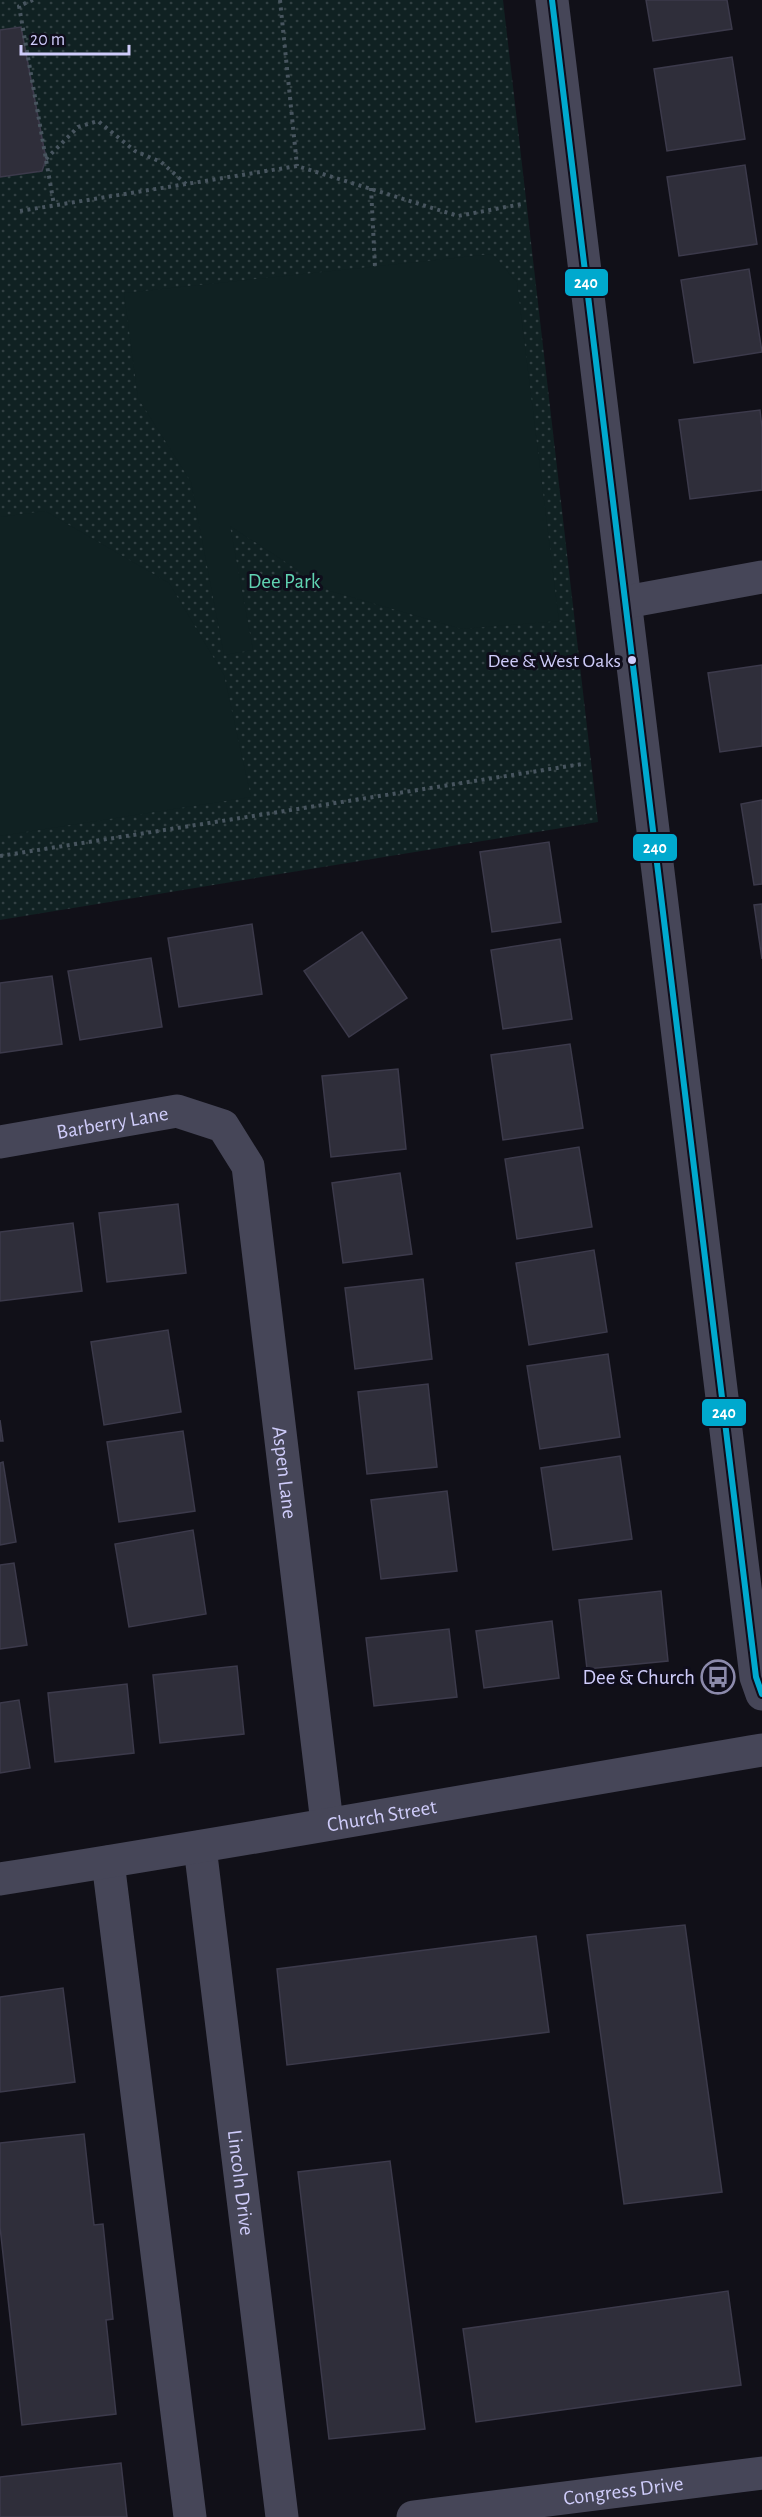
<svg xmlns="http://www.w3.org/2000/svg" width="762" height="2517" viewBox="0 0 762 2517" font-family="'Alegreya Sans',sans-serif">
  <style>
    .park { fill: url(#park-dots) }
    .pitch { fill: #102122 }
    .building { fill: #2f2e3a; stroke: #3c3a4b; stroke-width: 1.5 }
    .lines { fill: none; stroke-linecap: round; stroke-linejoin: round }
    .path { stroke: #48555f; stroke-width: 4; stroke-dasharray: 3 4.5; stroke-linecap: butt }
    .minor { stroke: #464658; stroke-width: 33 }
    .bus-1-casing { stroke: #0f0d1b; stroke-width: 10 }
    .bus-1 { stroke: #00a9ce; stroke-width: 6 }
    .bus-dot { fill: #cfccfa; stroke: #0f0d1b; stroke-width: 2 }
    .labels { text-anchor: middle; stroke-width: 6; stroke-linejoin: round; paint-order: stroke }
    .bus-label { font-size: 20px; fill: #cfccfa; stroke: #0f0d1b; text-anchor: end }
    .park-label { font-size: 21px; fill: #60d2b1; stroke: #0f0d1b }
    .street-label { font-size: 21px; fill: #cfccfa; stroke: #0f0d1b }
    .poi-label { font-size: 21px; fill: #cfccfa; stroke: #0f0d1b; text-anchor: end }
    .line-badge { stroke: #0f0d1b; stroke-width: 2 }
    .badge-label { font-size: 16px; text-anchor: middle; font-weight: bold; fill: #fff }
  </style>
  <defs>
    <pattern id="park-dots" width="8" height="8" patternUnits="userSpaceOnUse" patternTransform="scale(1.5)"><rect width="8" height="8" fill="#102122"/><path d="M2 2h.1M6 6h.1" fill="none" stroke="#324043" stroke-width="1.8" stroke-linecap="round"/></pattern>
  </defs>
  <rect width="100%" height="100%" fill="#111018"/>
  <path class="park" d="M0,0h503l95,822 -598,98z"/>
  <path class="pitch" d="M492,254l25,28 42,339 -97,8 -132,-38 -100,-65 23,124 -29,5 -33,-173 -53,-84 -14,-105z
    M45,511l124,72 55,92 27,122 -251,39v-319z"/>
  <path class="building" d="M646,0h81l5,29 -79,12z
    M21,27l25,132 -4,12 -42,6v-147z
    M732,57l13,82 -78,12 -13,-82z
    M745,165l12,79 -78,12 -12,-79z
    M749,269l13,83 -68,11 -13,-83z
    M760,410l2,18v62l-72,9 -11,-79z
    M762,665v81l-42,6 -12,-79z
    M762,800v84l-8,1 -13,-81z
    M549,842l12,80 -69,10 -12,-80z
    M762,904v55l-8,-54z
    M252,924l10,70 -83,13 -11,-69z
    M362,932l45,66 -58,39 -45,-66z
    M560,939l12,80 -69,10 -12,-79z
    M151,958l11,69 -82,13 -12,-69z
    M52,976l10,68 -62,9v-70z
    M570,1044l13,84 -80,12 -12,-85z
    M398,1069l8,80 -75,8 -9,-81z
    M579,1147l13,80 -75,12 -12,-80z
    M400,1173l12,81 -69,9 -11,-80z
    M178,1204l8,69 -79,9 -8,-69z
    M73,1223l9,68 -82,10v-69z
    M594,1250l13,82 -78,13 -13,-82z
    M423,1279l9,80 -77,10 -10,-81z
    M168,1330l13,82 -77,13 -13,-83z
    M608,1354l12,83 -80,12 -13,-83z
    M428,1384l9,83 -70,7 -9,-82z
    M0,1420l3,21h-3z
    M183,1431l12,80 -76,11 -12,-80z
    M620,1456l12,83 -79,11 -12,-82z
    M3,1462l13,80 -16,3v-82z
    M447,1491l10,80 -76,8 -10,-79z
    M193,1530l13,84 -77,13 -14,-83z
    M14,1563l13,82 -27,4v-84z
    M661,1591l7,70 -81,8 -8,-69z
    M552,1621l7,57 -75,10 -8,-57z
    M449,1629l8,68 -83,9 -8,-68z
    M237,1666l7,68 -84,9 -7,-68z
    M127,1684l7,69 -79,9 -7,-69z
    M19,1700l11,68 -30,5v-70z
    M685,1925l37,267 -98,12 -37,-269z
    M536,1936l13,96 -262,33 -10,-96z
    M63,1988l12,94 -75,10v-95z
    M84,2134l10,91 9,-1 10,95 -7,1 10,94 -94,11 -22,-198v-84z
    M390,2161l35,268 -96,10 -31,-267z
    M728,2291l13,94 -265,37 -13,-93z
    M121,2463l6,54h-127v-40z"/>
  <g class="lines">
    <path class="path" d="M33,0l-14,6 35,199
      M280,0l17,166
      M46,159l32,-32 20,-6 37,30 26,11 25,22
      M371,188l4,79
      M20,211l277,-45 161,50 64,-12
      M0,856l582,-92"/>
    <g class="minor">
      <path d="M552,0l204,1677 6,17"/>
      <path d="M626,602l136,-25"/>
      <path id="s1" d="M0,1142l177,-31 46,15 25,40 79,657"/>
      <path id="s2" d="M200,1847l82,670"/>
      <path d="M108,1862l82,655"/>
      <path id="s3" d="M0,1879c254,-40 508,-86 762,-129"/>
      <path id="s4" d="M413,2517l349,-44"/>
    </g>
    <defs>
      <path id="bus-1" d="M552,0l204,1677 6,17"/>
    </defs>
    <use href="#bus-1" class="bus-1-casing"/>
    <use href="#bus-1" class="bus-1"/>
  </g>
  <defs>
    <symbol id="bus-ring" viewBox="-11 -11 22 22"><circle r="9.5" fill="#0f0d1b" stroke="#8c8aab" stroke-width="1.5"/><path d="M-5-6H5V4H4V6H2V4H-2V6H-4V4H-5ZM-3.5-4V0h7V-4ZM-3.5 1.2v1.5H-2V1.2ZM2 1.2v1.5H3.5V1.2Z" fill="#8c8aab"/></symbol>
  </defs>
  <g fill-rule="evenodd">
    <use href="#bus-ring" x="699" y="1658" width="38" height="38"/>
  </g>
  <circle class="bus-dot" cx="632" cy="660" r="5"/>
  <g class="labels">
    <g class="bus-label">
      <text x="621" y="667">Dee &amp; West Oaks</text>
    </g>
    <g class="park-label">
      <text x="284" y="588">Dee Park</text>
    </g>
    <g class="street-label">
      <text dy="7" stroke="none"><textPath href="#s1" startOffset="114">Barberry Lane</textPath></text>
      <text dy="7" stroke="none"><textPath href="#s1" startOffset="584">Aspen Lane</textPath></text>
      <text dy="7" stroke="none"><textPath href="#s3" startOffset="387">Church Street</textPath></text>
      <text dy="7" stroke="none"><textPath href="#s2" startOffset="338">Lincoln Drive</textPath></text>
      <text dy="7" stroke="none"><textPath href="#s4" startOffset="212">Congress Drive</textPath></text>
    </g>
    <g class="poi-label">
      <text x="695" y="1684">Dee &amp; Church</text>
    </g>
  </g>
  <g class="line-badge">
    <rect x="564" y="268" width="45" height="29" rx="6" fill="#00a9ce"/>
    <rect x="632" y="833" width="46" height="29" rx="6" fill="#00a9ce"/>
    <rect x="701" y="1398" width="46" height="29" rx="6" fill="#00a9ce"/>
  </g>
  <g class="badge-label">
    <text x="586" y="288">240</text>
    <text x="655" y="853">240</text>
    <text x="724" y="1418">240</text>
  </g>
  <path d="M21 45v9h108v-9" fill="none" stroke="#cfccfa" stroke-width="3"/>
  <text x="30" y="45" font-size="18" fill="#cfccfa" stroke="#0f0d1b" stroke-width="4.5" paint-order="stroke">20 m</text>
</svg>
